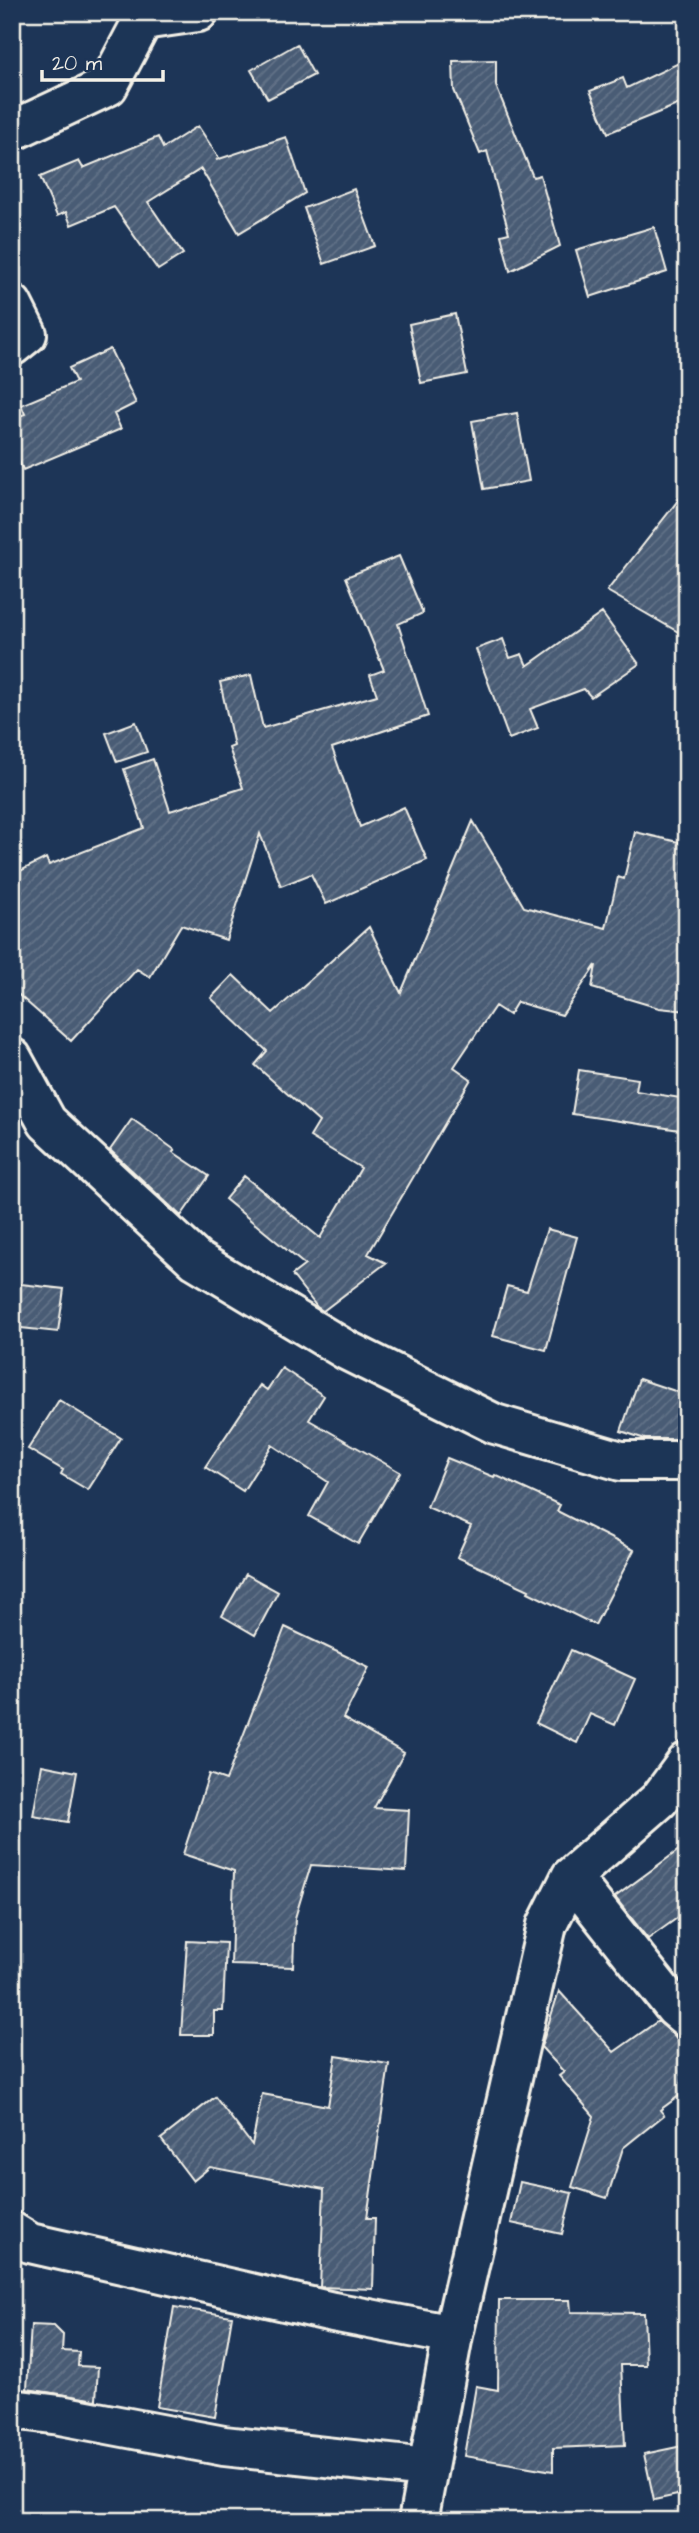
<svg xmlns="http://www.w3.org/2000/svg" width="699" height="2533" viewBox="0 0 699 2533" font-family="'Architects Daughter',sans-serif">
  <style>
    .building { fill: url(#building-hatch); stroke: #f4f1e8; stroke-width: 2 }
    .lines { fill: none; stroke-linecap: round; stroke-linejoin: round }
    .minor-casing { stroke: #f4f1e8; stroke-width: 44 }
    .minor { stroke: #1d3557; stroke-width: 38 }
  </style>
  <defs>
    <pattern id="building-hatch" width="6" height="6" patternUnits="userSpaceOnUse" patternTransform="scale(1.75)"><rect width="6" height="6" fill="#485b74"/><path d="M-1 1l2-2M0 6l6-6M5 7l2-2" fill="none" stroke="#637388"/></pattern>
  </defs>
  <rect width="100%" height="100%" fill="#1d3557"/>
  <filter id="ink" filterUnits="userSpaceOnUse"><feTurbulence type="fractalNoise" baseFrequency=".0143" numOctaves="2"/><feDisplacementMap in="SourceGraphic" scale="14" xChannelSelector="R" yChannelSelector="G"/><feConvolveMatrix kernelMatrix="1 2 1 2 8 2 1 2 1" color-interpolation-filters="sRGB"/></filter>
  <g filter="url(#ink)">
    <path class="building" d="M297,44l17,31 -46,24 -17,-29z
      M687,59v42l-79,32 -18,-42 33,-13 4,10z
      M496,60v26l37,91 7,-2 20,71 -50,25 -9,-36 8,-2 -22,-82 -7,3 -26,-64 -1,-29z
      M198,126l21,32 -3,2 70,-23 19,56 -66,40 -38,-64 -53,33 35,52 -25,16 -44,-63 -43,18 -5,-13 -9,4 -17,-39 39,-16 4,7 75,-31 5,11z
      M354,189l21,57 -51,18 -20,-56z
      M654,227l13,45 -77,25 -14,-47z
      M455,314l12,60 -46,9 -12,-59z
      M110,349l26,54 -22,11 7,15 -98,41 -11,-24v-27l13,-5 -4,-9 55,-23 -7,-14z
      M517,413l12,68 -45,8 -12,-68z
      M687,489v148l-80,-46z
      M399,556l24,57 -25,11 30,92 -96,32 28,79 44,-20 23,53 -101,44 -15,-30 -30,12 -21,-52 -34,106 -45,-15 -31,52 -13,-8 -66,72 -59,-52v-114l34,-17 3,7 95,-37 -20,-59 29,-10 17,52 73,-23 -14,-40 5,-2 -14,-64 31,-7 12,53 114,-33 -7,-20 14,-5 -38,-93z
      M602,613l37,51 -48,33 -7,-8 -54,20 8,19 -29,11 -33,-90 27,-10 7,19 12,-4 5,12z
      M136,722l11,30 -30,10 -11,-29z
      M473,821l51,86 82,21 12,-51 6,2 11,-47 52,12v167l-28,-3 -67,-20 4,-23 -34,50 -45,-13 -8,13 -14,-9 -41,61 17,12 -103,175 18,9 -63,48 -6,-4 -25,-32 13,-10 -80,-66 19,-23 76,62 41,-70 -51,-31 9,-15 -64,-57 12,-14 -56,-53 22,-23 40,38 96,-86 32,66z
      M579,1070l59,9 -2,12 51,8v32l-115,-17z
      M132,1119l43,31 -2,2 36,24 -28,40 -71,-66z
      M547,1229l30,8 -31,113 -53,-14 14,-50 20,5z
      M12,1283l52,6 -6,43 -46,-5z
      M282,1368l42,28 -15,24 91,52 -42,72 -49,-28 19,-34 -56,-37 -29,46 -38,-24 55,-82 7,5z
      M639,1379l48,16v44h-42l-24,-8z
      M59,1400l62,38 -33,52 -27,-16 2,-4 -35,-21z
      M447,1458l47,19 1,-2 65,30 -3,6 77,39 -39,75 -67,-33 1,-2 -72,-33 14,-31 -44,-19z
      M246,1574l32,18 -23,43 -33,-19z
      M285,1627l84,40 -26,51 61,35 -30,55 35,2 -3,61 -95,-6 -16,53 -2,49 -62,-2 3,-94 -51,-17 26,-80 17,6z
      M571,1650l64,29 -20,46 -25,-11 -13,29 -41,-20z
      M42,1765l35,7 -9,50 -35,-6z
      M687,1844v67l-39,28 -33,-42z
      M187,1941l39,2 -3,68h-9v24h-33z
      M559,1991l55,61 44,-31 16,14 13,18v37l-27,20 4,5 -41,33 -16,50 -35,-11 22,-71 -35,-40 5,-4 -23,-25z
      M336,2056l53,8 -22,154h8l-2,71 -53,-2 4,-98 -114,-22 -17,14 -32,-42 54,-42 37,48 10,-51 66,12z
      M520,2182l52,11 -10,41 -51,-11z
      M499,2300h71l1,12 73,1 2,52h-25l4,80 -72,3v23l-89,-15 12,-70 22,4z
      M174,2307l58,9 -17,101 -58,-10z
      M31,2325l23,1 9,9 -1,16 17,1 -1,14 20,1 -2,33 -69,-11z
      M687,2445v48l-33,7 -10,-46z"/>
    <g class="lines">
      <defs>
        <path id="minor" d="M12,131l96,-45 35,-66 55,-8
          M12,304l15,30 -15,12
          M12,1058l35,64 149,138 150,90 149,74 126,37h66
          M571,1877l104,131 12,10
          M12,2232l18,11 303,69 120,23
          M12,2409l48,6 164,31 203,22
          M418,2521l35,-186 94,-410 24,-48 88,-77 28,-38"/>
      </defs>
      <use href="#minor" class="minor-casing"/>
      <use href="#minor" class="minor"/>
    </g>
  </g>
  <rect width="699" height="2533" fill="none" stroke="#1d3557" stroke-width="42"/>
  <rect x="21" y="21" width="657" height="2491" fill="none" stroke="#f4f1e8" stroke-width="2.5" filter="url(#ink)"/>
  <path d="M42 70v10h121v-10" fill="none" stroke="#f4f1e8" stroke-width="3.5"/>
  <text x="52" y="70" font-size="21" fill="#f4f1e8" stroke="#1d3557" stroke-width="5" paint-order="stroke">20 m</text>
</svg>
